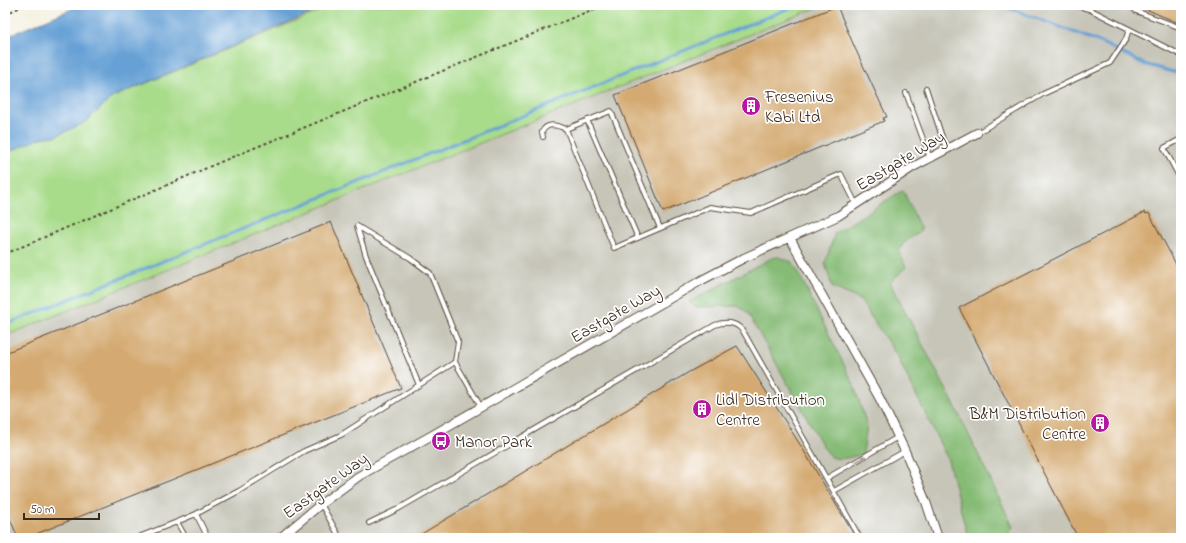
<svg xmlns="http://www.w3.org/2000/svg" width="1186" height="543" viewBox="0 0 1186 543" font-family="'Indie Flower',sans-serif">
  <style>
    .industrial { fill: #c6c5b8 }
    .green { fill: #a8db8a; stroke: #728254 }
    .forest { fill: #86bb76; stroke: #60724a }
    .water { fill: #66a0d5; stroke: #50657a }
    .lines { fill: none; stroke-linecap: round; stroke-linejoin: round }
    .stream { stroke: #66a0d5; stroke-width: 3 }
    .building { fill: #d4aa72 }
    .lane-casing { stroke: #57483b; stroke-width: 6 }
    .street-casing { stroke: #57483b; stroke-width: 10 }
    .path { stroke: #57483b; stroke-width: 2; stroke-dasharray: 3 3; stroke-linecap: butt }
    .lane { stroke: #fff; stroke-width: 4 }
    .street { stroke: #fff; stroke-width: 8 }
    .oneway { fill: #a79f9a }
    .labels { text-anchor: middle; stroke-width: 3.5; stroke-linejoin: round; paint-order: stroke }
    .poi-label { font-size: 17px; fill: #3b2a1e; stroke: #fff; text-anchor: start }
    .street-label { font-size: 17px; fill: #3b2a1e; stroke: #fff }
  </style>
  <rect width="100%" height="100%" fill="#fff"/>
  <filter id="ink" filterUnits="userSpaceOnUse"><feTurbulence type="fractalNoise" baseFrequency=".025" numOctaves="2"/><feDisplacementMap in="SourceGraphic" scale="8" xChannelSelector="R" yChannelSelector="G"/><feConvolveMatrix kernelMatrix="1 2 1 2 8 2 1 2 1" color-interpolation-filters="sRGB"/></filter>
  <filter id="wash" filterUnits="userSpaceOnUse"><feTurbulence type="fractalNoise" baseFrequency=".012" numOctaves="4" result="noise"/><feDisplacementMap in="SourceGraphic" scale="16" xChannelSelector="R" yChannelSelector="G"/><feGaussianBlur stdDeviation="0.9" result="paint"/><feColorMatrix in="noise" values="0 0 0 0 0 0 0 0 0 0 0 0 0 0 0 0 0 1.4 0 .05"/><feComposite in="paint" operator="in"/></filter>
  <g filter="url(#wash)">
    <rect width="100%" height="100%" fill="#f4f1e2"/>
    <path class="industrial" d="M823,5h358v533h-1176v-202l361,-147z"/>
    <path class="green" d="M334,5h489l-457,184 -361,147v-181l3,-3 36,-15 12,-1 28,-13 29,-26z"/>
    <path class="forest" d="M903,190l18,40 -18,14 -4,7 7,16 -16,16 65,123 58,121 -7,11h-38l-20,-78 -51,-104 -37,-56 -28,-13 -7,-24 10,-30z
      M778,257l14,5 6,10 55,111 14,42 -4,29c-9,2 -25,8 -33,2 -2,-2 -4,-6 -6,-8l-77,-136 -9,-6 -43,1 -6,-5 83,-44z"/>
    <path class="water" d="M81,5h249l-217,92 -29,26 -28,13 -12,1 -36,15 -3,3v-118z"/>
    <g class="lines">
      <path class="stream" d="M1001,5l99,37 44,22 37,10
        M5,325l792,-320"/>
    </g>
    <g id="blocks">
      <path class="building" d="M1136,5h45v19z
        M837,6l17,40 33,71 -4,1 1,3 -221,91 -48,-117z
        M1145,212l1,2 3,-1 32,61v264h-103l-119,-230z
        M331,222l70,166 -375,150h-8l-13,-31v-154z
        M737,346l64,100 55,92h-441l274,-166z"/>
    </g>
  </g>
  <g filter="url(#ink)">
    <use href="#blocks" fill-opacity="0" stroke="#57483b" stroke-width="1"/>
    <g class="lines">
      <defs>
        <path id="lane" d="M1074,5l15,4 40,20
          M1131,5l5,6 45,17
          M926,88l20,61
          M906,93l24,65
          M587,120l51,118
          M977,133l66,-39 67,-31 16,-24 3,-10 52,26
          M543,137l-1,-5c5,-10 15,-7 24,-3
          M1181,139l-17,9 17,32
          M660,228l-49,-117 -45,18 48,119 96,-41 41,6 90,-39 15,30
          M419,385l-53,-129 -9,-30 53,32 20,15 28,69 -3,20
          M827,478l71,-41
          M834,491l71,-40
          M321,504l19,34
          M196,514l12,24
          M369,523l29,-14 317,-184c11,-4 21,-3 28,6l117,207
          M136,538l41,-16
          M186,538l-9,-16 19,-8 43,-23 65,-40 37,-16 114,-73 26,45"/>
        <path id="street" d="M790,238l90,161 25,52 21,51 12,36
          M280,538l41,-34 38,-28 77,-43 266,-153 42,-22 94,-42 75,-49 64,-34"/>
      </defs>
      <use href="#lane" class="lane-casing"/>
      <use href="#street" class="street-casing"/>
      <path class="path" d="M5,14l20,-9
        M5,254l232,-99 367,-150"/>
      <use href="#lane" class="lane"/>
      <use href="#street" class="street"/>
    </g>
    <defs><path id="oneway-solid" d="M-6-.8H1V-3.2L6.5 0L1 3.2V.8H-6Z"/></defs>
    <use class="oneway" href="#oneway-solid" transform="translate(861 459) rotate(-30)"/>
  </g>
  <defs>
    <symbol id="building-disc" viewBox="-11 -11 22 22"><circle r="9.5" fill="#b5179e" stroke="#fff"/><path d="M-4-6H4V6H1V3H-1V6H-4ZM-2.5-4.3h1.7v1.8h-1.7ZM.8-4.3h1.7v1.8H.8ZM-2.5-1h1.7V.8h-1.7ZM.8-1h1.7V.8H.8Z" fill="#fff"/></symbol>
    <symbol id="bus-disc" viewBox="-11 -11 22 22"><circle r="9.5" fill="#b5179e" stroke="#fff"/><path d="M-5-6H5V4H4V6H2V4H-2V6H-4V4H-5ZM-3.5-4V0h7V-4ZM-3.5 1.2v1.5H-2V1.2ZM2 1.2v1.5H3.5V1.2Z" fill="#fff"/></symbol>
  </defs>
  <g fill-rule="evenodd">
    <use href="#building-disc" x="740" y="95" width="22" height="22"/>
    <use href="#building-disc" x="691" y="398" width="22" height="22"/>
    <use href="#building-disc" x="1089" y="412" width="22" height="22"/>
    <use href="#bus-disc" x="430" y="430" width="22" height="22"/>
  </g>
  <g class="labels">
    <g class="poi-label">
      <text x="765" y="102">Fresenius<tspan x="765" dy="20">Kabi Ltd</tspan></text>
      <text x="716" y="405">Lidl Distribution<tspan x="716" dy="20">Centre</tspan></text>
      <text x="1086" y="419" text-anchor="end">B&amp;M Distribution<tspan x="1086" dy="20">Centre</tspan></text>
      <text x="455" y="447">Manor Park</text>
    </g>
    <g class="street-label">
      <text transform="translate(900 160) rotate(-31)" y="6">Eastgate Way</text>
      <text transform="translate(615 313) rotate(-30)" y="6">Eastgate Way</text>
      <text transform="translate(325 485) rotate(-36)" y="6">Eastgate Way</text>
    </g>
  </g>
  <rect width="1186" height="543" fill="none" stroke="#fff" stroke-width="20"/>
  <path d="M24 513v6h75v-6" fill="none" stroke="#3b2a1e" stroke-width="2"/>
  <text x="30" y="513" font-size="12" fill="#3b2a1e" stroke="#ffffff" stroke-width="3" paint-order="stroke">50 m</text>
</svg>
